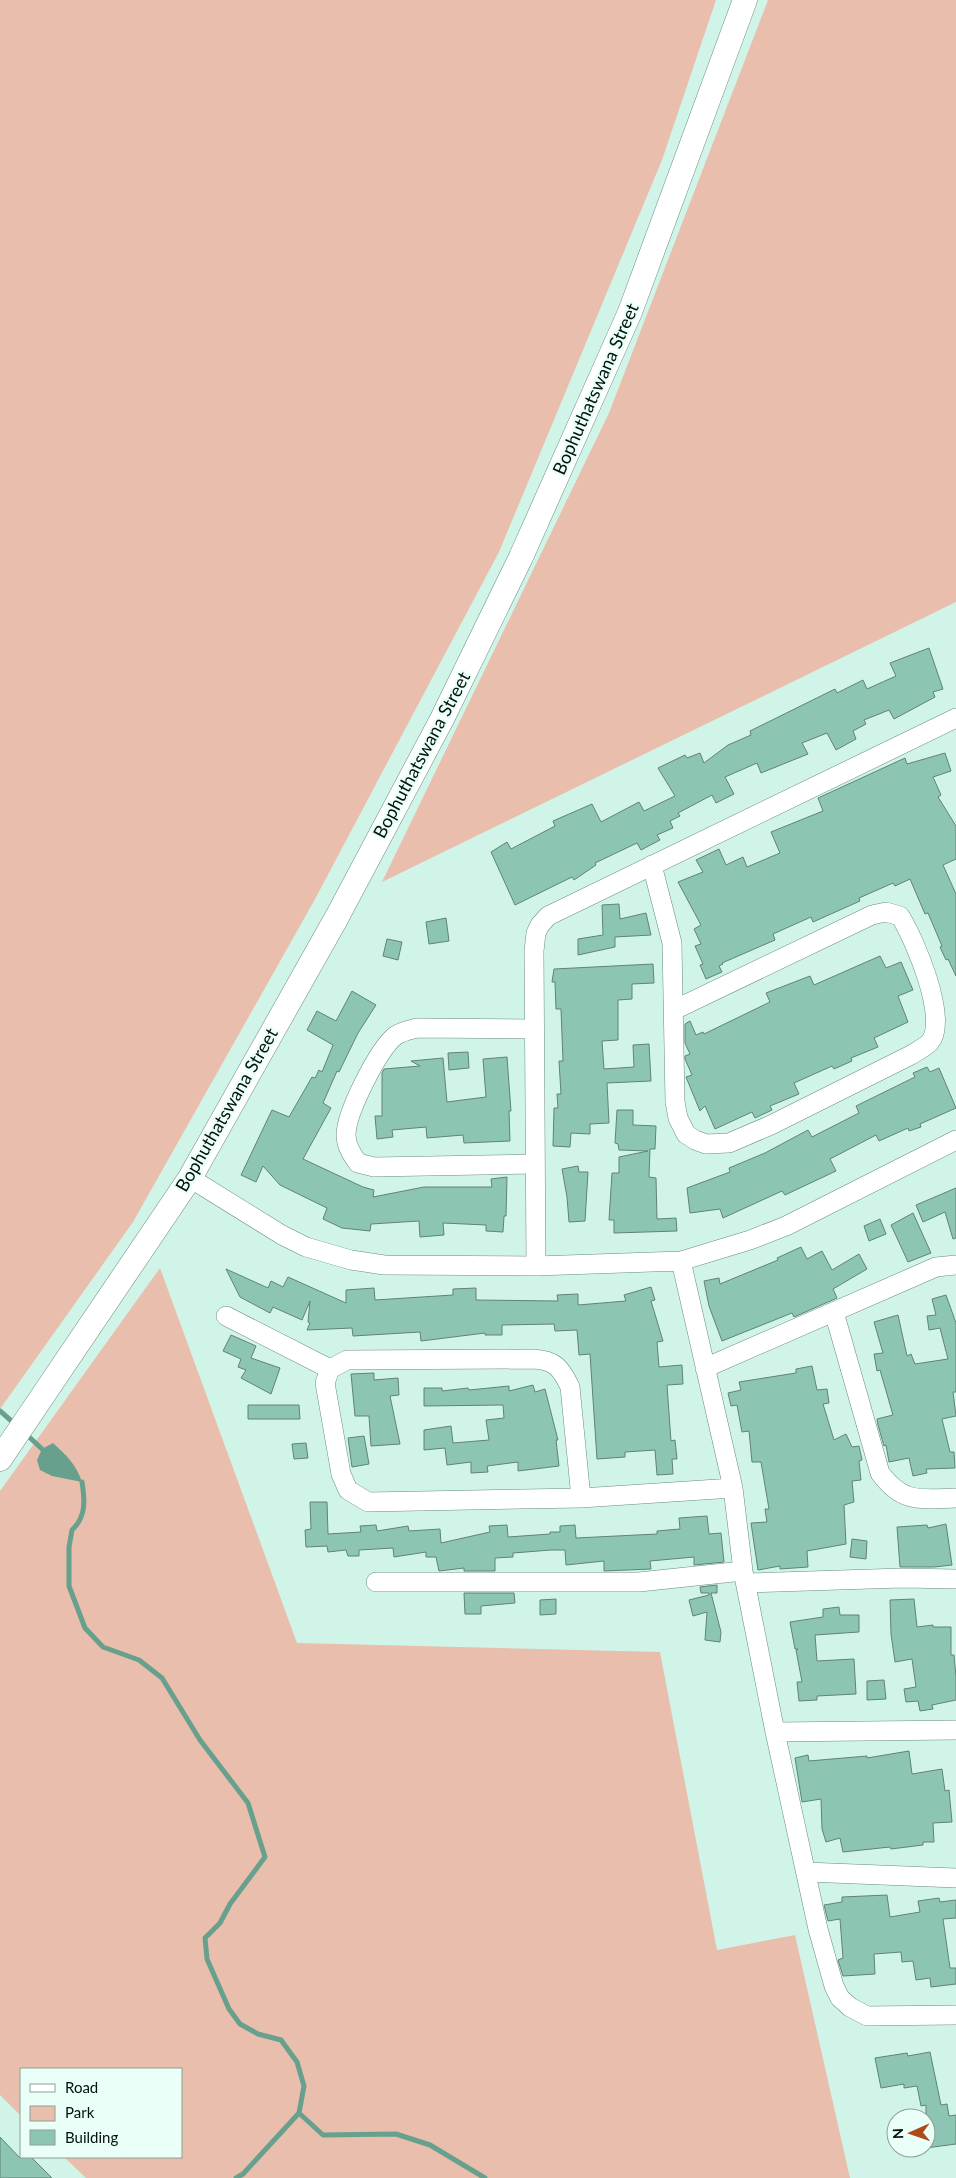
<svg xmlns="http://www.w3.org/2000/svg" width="956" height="2178" viewBox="0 0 956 2178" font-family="Lato,sans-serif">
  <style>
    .green { fill: #e9bead }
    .water { fill: #67a18e }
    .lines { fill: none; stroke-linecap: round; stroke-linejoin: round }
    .stream { stroke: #67a18e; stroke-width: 5 }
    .building { fill: #8cc6b3; stroke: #618277 }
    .minor-casing { stroke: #6a8c80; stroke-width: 20 }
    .tertiary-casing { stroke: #6a8c80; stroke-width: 25 }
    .minor { stroke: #fff; stroke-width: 19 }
    .tertiary { stroke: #fff; stroke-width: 24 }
    .labels { text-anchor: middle; stroke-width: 5; stroke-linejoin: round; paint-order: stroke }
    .street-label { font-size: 18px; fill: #05110d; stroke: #e9fff7 }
  </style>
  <rect width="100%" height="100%" fill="#d0f5e8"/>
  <path class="green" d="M0,0h716l-54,160 -163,392 -185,349 -181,321 -133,187z
    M768,0h188v602l-574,280 227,-469z
    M160,1268l137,375 363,9 57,298 78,-15 55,243h-764l-22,-21h117v-88h-160v47l-21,-21v-604z"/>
  <path class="water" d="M53,1443c14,13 23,21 29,39l-30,-6 -12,-6 -3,-10 5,-11z"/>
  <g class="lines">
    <path class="stream" d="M0,1411l16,14
      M26,1434l16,15
      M82,1482c3,19 4,35 -10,48l-3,17v39l16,42 18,19 36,13 23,18 38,62 48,63 17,54 -35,47 -10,19 -15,15 2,21 22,50 11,15 18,10 23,6 16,22 7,24 -5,27 24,22 73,-1 34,11 55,33
      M236,2178l7,-4 56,-61"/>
  </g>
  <path class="building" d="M929,648l14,41 -10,3 2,5 -41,22 -5,-9 -25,10 2,4 -13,7 3,8 -20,11 -9,-17 -25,10 6,11 -47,19 -4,-10 -32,14 9,17 -18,9 -4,-8 -34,18 2,3 -10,5 3,7 -16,7 3,5 -19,10 -4,-7 -42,20 1,2 -22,15 -2,-3 -57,28 -24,-53 16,-10 4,7 44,-23 -2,-5 39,-17 9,18 38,-20 5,9 31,-15 -17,-28 27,-13 2,3 13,-5 4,10 24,-18 23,-10 -1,-4 85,-42 2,4 26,-13 4,9 29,-13 -6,-13z
    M945,753l6,18 -18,6 8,18 -3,2 18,29v33l-13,6 13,29v82l-8,-17 -2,1 -6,-13 2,-1 -14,-33 -3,1 -15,-35 -15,7 -2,-3 -34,15 1,3 -47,21 -2,-5 -38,17 2,6 -53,23 1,1 -4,2 3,6 -16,7 -6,-14 3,-1 -8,-18 6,-2 -7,-15 7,-4 -23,-43 25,-10 -7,-12 23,-11 7,16 17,-8 4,10 33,-14 -9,-21 52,-21 -5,-13 87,-40 2,6z
    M619,904l1,15 26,-6 5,22 -36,2v10l-37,8v-16l25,-4 -1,-30z
    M446,918l3,23 -20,3 -3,-22z
    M387,939l15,3 -4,18 -15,-4z
    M880,956l6,12 15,-6 12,28 -15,6 10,26 -34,16 4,9 -27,11 1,3 -18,8 -2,-3 -38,17 5,11 -29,12 2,4 -17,8 -3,-6 -37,17 -10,-23 -5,5 -14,-34 6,-2 -7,-16v-3l5,-2 -5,-11v-19l5,-3 6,14 7,-3 1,2 66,-32 -4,-9 44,-17 4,9z
    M653,964l1,19 -22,1v15l-14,1v40l-16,1 2,28 30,-2 -1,-22 16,-1 2,37 -44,2 2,40 -19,1v10l-19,-1 -1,14 -17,-1 1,-38h4l-1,-14h4l-2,-33h4l-2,-52h-5l-1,-27h-3l2,-13z
    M352,991l24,14 -18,28 -19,39 -2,-1 -14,32 8,5 -28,51 60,28 11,3 -1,7 51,-10h68l-1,-8 16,-2 -1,39h-2l-1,16 -17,-1v-6l-43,-2 1,12 -24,2 -1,-16 -48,3 -1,7 -28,-3 -19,-9 4,-11 -47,-23 -17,-19 -7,16 -15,-7 31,-65 17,7 23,-40 3,1 4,-8 3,2 11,-27 -26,-15 10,-19 19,10z
    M468,1052l1,16 -20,2 -1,-17z
    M507,1057l4,54h-2l1,30 -46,2 -1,-8 -36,3 -1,-11 -34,3 1,7 -16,2 -2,-23h7v-43l2,-4 36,-3 -9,-5 32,-3 4,44 39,-5 -3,-38z
    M927,1067l3,5 9,-4 17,40 -36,16 1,3 -12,4 -1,-3 -29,13 -3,-6 -46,24 6,12 -51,24 -3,-4 -59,27 -3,-9 -30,4 -3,-25 43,-16 -1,-4 36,-15 43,-23 4,7 47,-24 -3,-7 59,-29 -2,-4z
    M617,1110h16v15l23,1 -1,23h-5l-1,28 7,1 1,41 19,-1 1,13 -63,2v-13h-5l3,-47h7v-16l29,-6 -29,-1 -1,-6 -3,-1z
    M578,1166l1,6h9l-3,49 -16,1 -2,-25 -5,-28z
    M956,1188v50l-3,1 -8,-27 -22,10 -7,-17z
    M913,1213l18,40 -23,9 -17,-37z
    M880,1219l6,15 -17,7 -5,-15z
    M801,1247l6,12 15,-8 10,19 27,-16 8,15 -34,20 4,9 -43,19 -2,-4 -70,28 -13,-35 -5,-25 15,-3 1,6 58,-24 -1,-2z
    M226,1269l42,19 3,-7 12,6 5,-10 58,26v-13l28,-2 1,12 78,-5v-6l23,-1v12l82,1 -1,-6 21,-1v11l48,-4 -2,-6 27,-8 4,13 -4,1 12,40 -6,1 2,25 23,-2 1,19 -16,1 4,56 4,-1 2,19h-5l1,15 -16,1 -2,-25 -30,2v5l-28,2 -7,-105 -11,1 -2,-25 -22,1 -1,-7 -52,1v10h-17v-2l-64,8 -1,-9 -67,4 -1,-8 -45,2 3,-7 -2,-1 2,-21 -8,19 -29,-13 -3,6 -30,-16z
    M946,1295l10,28v69h-3l3,24 -14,3 8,33h4l1,16 -29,1 1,4 -14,3 -4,-18 -20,4 -3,-17 -2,1 -6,-21 -1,-6 16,-4 -13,-45 -3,1 -3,-17 9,-1 -9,-31 24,-7 9,41 4,-2 4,10 33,-5 -8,-31 -11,2 -2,-14 9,-1 -4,-16z
    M231,1335l25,11 -5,12 29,10 -9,26 -30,-16 5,-8 -8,-3 3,-8 -18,-8z
    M812,1366l5,24 10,-1 2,14 -6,1 11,36 12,-6 6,13 7,-1 3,14 -3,1 2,19 -9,1 2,21 -10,3 2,39 -39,7 1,16 -28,2v-3l-22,4 -7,-47 16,-1 -2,-13h4l-8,-47h-9l-3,-31 -7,1 -5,-27 -6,1 -3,-13 13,-3 -2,-8 57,-9v-4z
    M374,1373v7l24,-2 1,17 -9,1 10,48 -29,2 -2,-30h-14l-4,-42z
    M533,1385l2,7 10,-3 13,51h-2l3,26 -41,5v-9l-31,4 1,6 -17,1v-11l-24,3 -2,-17 -21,2v-20l27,-4 2,17 36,-3 -3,-20 18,-2 -1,-13 -79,1v-18h18v3l26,-3 1,2 40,-4v5z
    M248,1405h51l1,14h-52z
    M364,1436l5,28 -17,3 -4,-29z
    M306,1443l2,15 -14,1 -2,-15z
    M310,1502h17l1,32 33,-2 -1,-6 16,-1 1,6 31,-5 1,5 31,-2 1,14 49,-11 -1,-6 18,-1 1,12 42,-3v-2h10v-6l15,-1 1,13 81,-4v-3l23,-2 -1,-11 28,-2 2,18 12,-1 3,29 -30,3v-8l-44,4 1,8 -47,2v-10l-38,4 -1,-15h-14l-38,3v4l-18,1v13h-31v-3l-25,3 -3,-14h-10v-5l-32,5 -1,-9 -34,2v6h-11l-2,-6 -18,2 -1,-6 -21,1 -1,-17 6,-1z
    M946,1524l6,41 -18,2h-34l-3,-40 30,-2 1,3z
    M852,1539l15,2 -1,18 -16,-2z
    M717,1585v8h-6l10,39 -1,10 -15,-2 2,-28 -14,4 -4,-16 20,-5v-2h-8l-1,-6z
    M464,1593h50l1,10 -34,3v8h-16z
    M556,1599v15l-16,1v-15z
    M914,1599l3,28 16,-2v2h18v28h3l2,22v23l-24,5 1,4 -13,2 -2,-10 -12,1 -2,-13 12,-2 -4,-28 -17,3 -4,-28 -1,-34z
    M839,1607l1,8h19v17l-44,3 2,26 37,-2 2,35 -39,2v4l-18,1 -2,-19h5l-6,-32 2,-1h-3l-5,-27 33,-5v-8z
    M884,1680l2,19 -19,1v-19z
    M909,1751l3,23 30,-5 3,22 4,-1 3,32 -19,1 1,19h-11v3l-32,4 -1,-2 -47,5 -3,-14 -14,4 -4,-13 -1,-30 -19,3 -7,-44 13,-3 1,6 58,-5v2z
    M887,1895l3,22 30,-5 -2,-11 21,-3 1,4 16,-2v18l-13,1 7,49h6v16l-25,3 -1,-9 -14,2 -3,-19 -11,1 -1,-10 -27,2 1,20 -32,2 -5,-16 5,-2 -3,-39 -12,2 -4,-16 18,-3v-5z
    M930,2052l11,53 6,-1 2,12 7,-1v29l-30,4v-43l-5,1 -4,-20 -13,2v-4l-23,4 -6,-30 32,-5 1,3z
    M0,2137l19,20h12l21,21h-52z"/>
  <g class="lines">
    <defs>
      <path id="minor" d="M652,865l20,78 3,159 3,16 8,16 9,6 11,4 23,-1 42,-18 140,-70c5,-3 14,-8 19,-13 19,-23 -16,-104 -30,-126l-14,-4 -14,3 -198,95
        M533,1029l-116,-1c-8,2 -15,3 -22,8 -17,14 -49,77 -49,99 0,11 6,20 12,28l16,4 161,-3
        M190,1178l92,57 24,12 45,13 33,5 152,1 145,-5 69,-21 36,-14 170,-86
        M681,1261l52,227 10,83 32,161 43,197 16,57 6,12 10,9 17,9 89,-1
        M536,1266l-2,-315 2,-18 4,-8 8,-9 408,-198
        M834,1312l46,161c23,31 40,26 76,25
        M226,1316l104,53
        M705,1368l231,-101 20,-2
        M581,1498l-11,-111c-9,-19 -15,-27 -37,-28l-186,1 -17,9 -5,14 16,91 7,16 20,12 213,-4 152,-10
        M376,1582h263l104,-11
        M746,1583l156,-5 54,1
        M775,1732l181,-2
        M806,1872l150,6"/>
      <path id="tertiary" d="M0,1459l190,-281 147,-261 105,-198 79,-162 109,-245 115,-312"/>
    </defs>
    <use href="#minor" class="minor-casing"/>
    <use href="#tertiary" class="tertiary-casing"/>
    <use href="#minor" class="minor"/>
    <use href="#tertiary" class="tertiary"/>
  </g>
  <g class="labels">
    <g class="street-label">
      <text transform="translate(596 389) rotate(-66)" y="6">Bophuthatswana Street</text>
      <text transform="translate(422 755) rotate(-62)" y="6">Bophuthatswana Street</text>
      <text transform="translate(227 1110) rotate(-60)" y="6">Bophuthatswana Street</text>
    </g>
  </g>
  <rect x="20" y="2068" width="162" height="90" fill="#e9fff7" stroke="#8ea099"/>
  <rect x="30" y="2084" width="25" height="8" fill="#ffffff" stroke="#8ea099"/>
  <text x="65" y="2093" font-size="15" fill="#05110d">Road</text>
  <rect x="30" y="2106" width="25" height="15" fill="#e9bead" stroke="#8ea099"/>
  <text x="65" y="2118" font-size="15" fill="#05110d">Park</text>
  <rect x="30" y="2130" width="25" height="15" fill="#8cc6b3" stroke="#8ea099"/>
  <text x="65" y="2143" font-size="15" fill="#05110d">Building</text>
  <g transform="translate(911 2133) rotate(268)"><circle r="24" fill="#e9fff7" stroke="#8ea099"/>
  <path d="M0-4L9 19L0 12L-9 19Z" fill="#ae4919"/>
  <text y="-8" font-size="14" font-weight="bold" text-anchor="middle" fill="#05110d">N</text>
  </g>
</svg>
